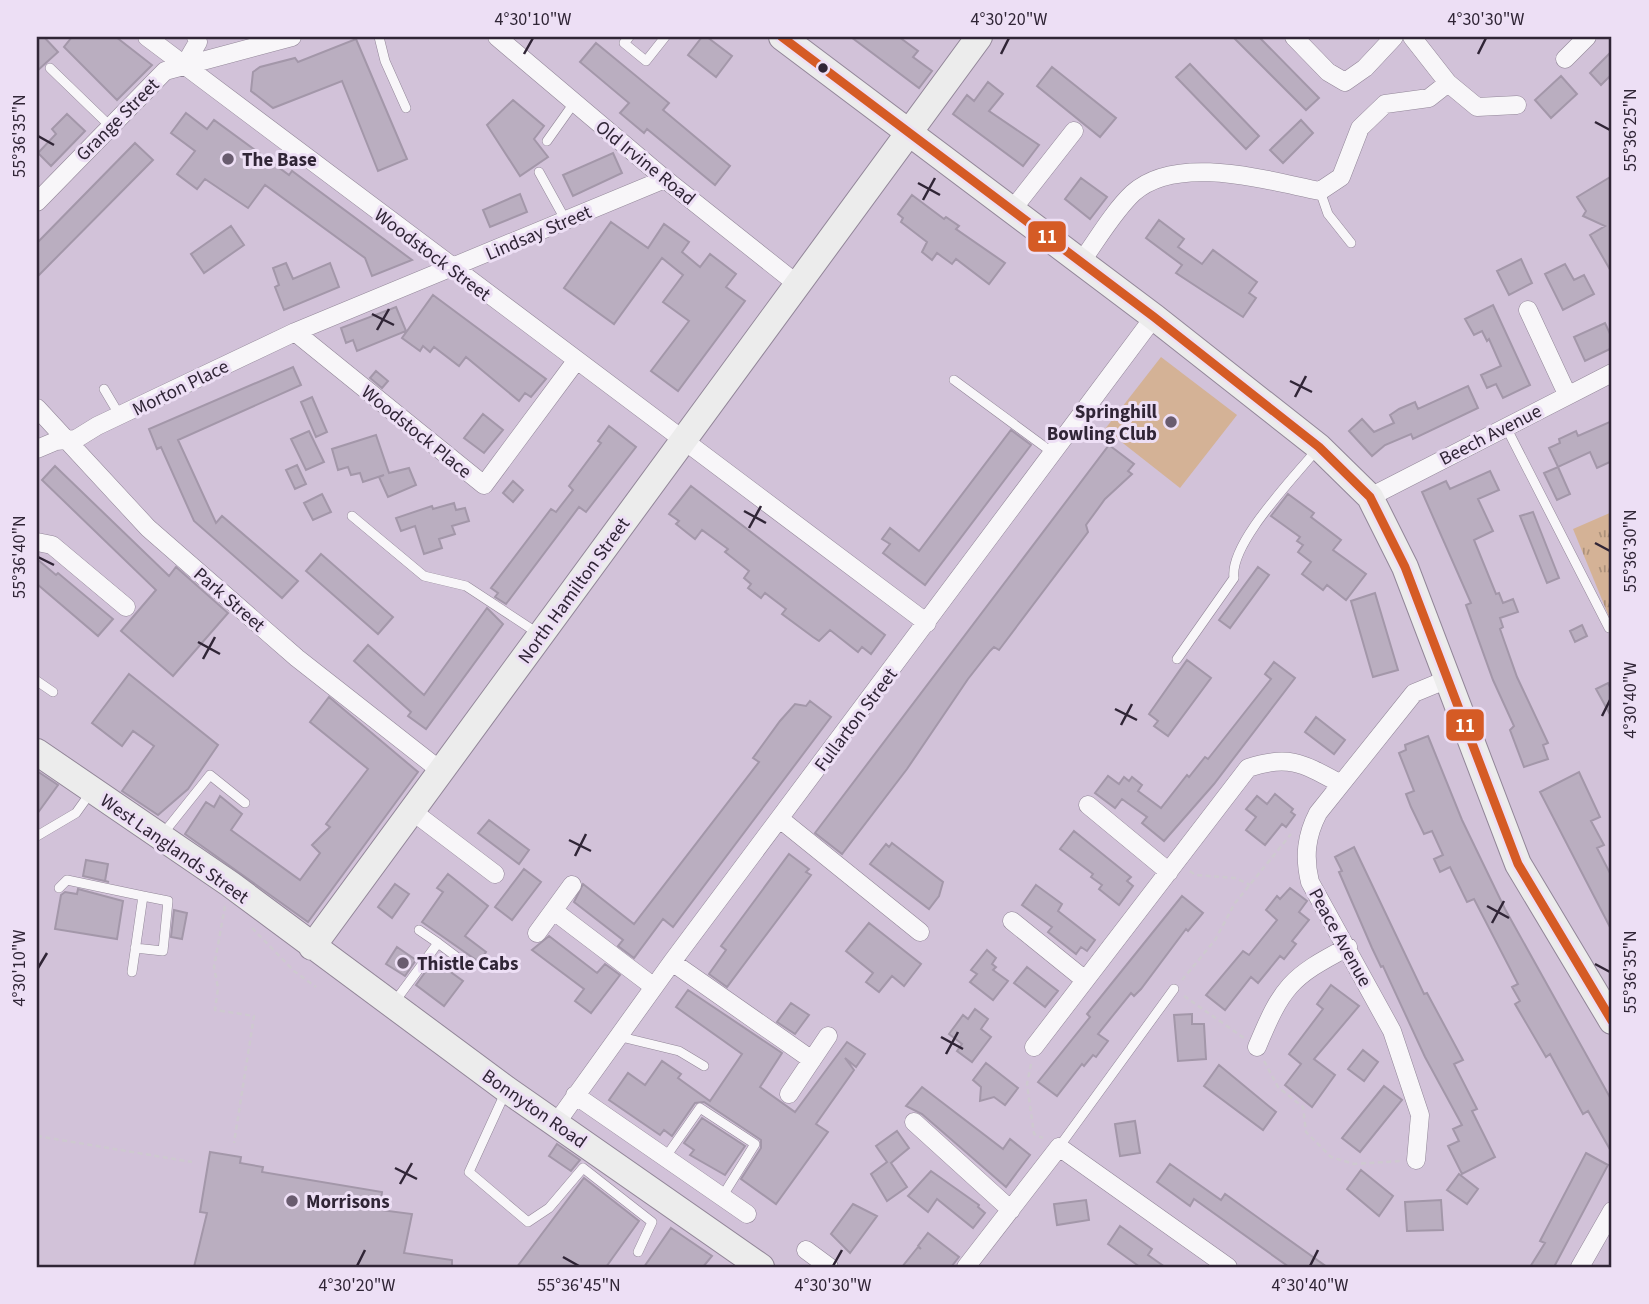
<svg xmlns="http://www.w3.org/2000/svg" width="1649" height="1304" viewBox="0 0 1649 1304" font-family="'Source Sans 3',sans-serif">
  <style>
    .green { fill: #d4b296 }
    .park { fill: url(#park-tufts) }
    .building { fill: #baaec0; stroke: #a397a9; stroke-width: 2 }
    .lines { fill: none; stroke-linecap: round; stroke-linejoin: round }
    .lane-casing { stroke: #928698; stroke-width: 10 }
    .street-casing { stroke: #928698; stroke-width: 19 }
    .secondary-casing { stroke: #928698; stroke-width: 28 }
    .path { stroke: #cec9d0; stroke-width: 2.5; stroke-dasharray: 5 3.5; stroke-linecap: butt }
    .lane { stroke: #f8f6f9; stroke-width: 9 }
    .street { stroke: #f8f6f9; stroke-width: 18 }
    .secondary { stroke: #ececec; stroke-width: 26 }
    .bus-1-casing { stroke: #eddff5; stroke-width: 14 }
    .bus-1 { stroke: #d55b25; stroke-width: 9 }
    .ticks { fill: none; stroke: #302536; stroke-width: 2.5 }
    .bus-dot { fill: #302536; stroke: #eddff5; stroke-width: 2.5 }
    .poi-dot { fill: #695c6f; stroke: #eddff5; stroke-width: 2.5 }
    .labels { text-anchor: middle; stroke-width: 6; stroke-linejoin: round; paint-order: stroke }
    .street-label { font-size: 19px; fill: #302536; stroke: #eddff5 }
    .poi-label { font-size: 19px; font-weight: bold; fill: #302536; stroke: #eddff5; text-anchor: start }
    .line-badge { stroke: #eddff5; stroke-width: 2.5 }
    .badge-label { font-size: 19px; text-anchor: middle; font-weight: bold; fill: #fff }
    .neatline { fill: none; stroke: #302536; stroke-width: 2.5 }
    .ticks-label { font-size: 18px; text-anchor: middle; fill: #302536 }
  </style>
  <defs>
    <pattern id="park-tufts" width="24" height="20" patternUnits="userSpaceOnUse" patternTransform="scale(1.75)"><rect width="24" height="20" fill="#d4b296"/><path d="M3 7l-1-3M5 7V3M7 7l1-3M15 17l-1-3M17 17v-4M19 17l1-3" fill="none" stroke="#ac917b"/></pattern>
  </defs>
  <rect width="100%" height="100%" fill="#d2c2d9"/>
  <path class="green" d="M1161,357l76,58 -57,73 -75,-59z"/>
  <path class="park" d="M1612,512v112l-39,-95z"/>
  <path class="building" d="M37,37h7l14,15 -21,19z
    M72,37h44l36,28 -35,35 -53,-53z
    M702,37h5l25,19 -16,21 -28,-22z
    M851,37h48l19,14 -5,6 19,14 -13,17z
    M1233,37h26l60,61 -13,12z
    M356,39l51,120 -29,12 -36,-90 -69,27 -22,-17 2,-19 7,-5 35,-9 3,4z
    M596,43l73,60 -6,7 67,56 -15,19 -68,-56 -3,4 -24,-20 9,-10 -49,-41z
    M1612,51v23l-11,11 -11,-12z
    M1190,64l69,72 -13,13 -70,-72z
    M1052,67l64,51 -16,19 -63,-51z
    M1561,76l16,18 -26,24 -16,-18z
    M988,82l15,12 -14,17 50,34 -16,21 -70,-52 14,-19 7,6z
    M513,100l31,26 -10,13 14,18 -28,19 -33,-51z
    M186,113l21,16 7,-9 75,55 3,-4 120,89 -40,16 -7,-18 -100,-73 -17,23 -43,-29 -8,10 -20,-15 18,-23 -24,-18z
    M67,114l18,17 -34,35 -13,-13 18,-19 -4,-5z
    M1301,120l12,13 -30,30 -13,-13z
    M135,143l18,17 -116,117v-34z
    M613,153l9,20 -49,23 -10,-21z
    M1612,176v97l-22,-38 15,-9 -22,-10 3,-5 -9,-14z
    M1081,178l26,19 -17,22 -25,-20z
    M520,194l7,18 -37,15 -7,-17z
    M912,195l32,24 2,-2 13,9 -3,3 49,34 -16,21 -33,-25 -4,5 -15,-11 -5,7 -10,-8 5,-10 -26,-20 2,-4 -5,-4z
    M1159,220l25,19 -6,8 24,17 11,-14 44,32 -8,11 7,5 -13,19 -67,-44 6,-8 -36,-27z
    M611,222l37,26 16,-24 25,18 -7,10 18,15 10,-13 26,20 -10,13 19,14 -67,90 -27,-20 38,-50 -26,-19 20,-27 -21,-17 -48,66 -50,-36z
    M231,226l13,19 -40,28 -13,-19z
    M1521,259l11,24 -23,12 -12,-24z
    M286,263l7,16 37,-16 9,24 -55,23 -9,-23 4,-2 -6,-17z
    M1565,264l9,16 10,-5 10,19 -31,16 -18,-36z
    M433,295l113,84 -15,18 -6,-4 -6,8 -53,-44 -7,9 -25,-19 -4,5 -7,-6 -3,5 -18,-13z
    M1493,305l37,80 -27,13 -7,-14 -9,4 -6,-13 20,-9 -12,-27 -2,2 -5,-10 -8,4 -9,-16z
    M396,307l10,24 -49,20 -4,-11 -7,3 -5,-15z
    M1605,323l7,15v10l-27,13 -11,-24z
    M293,367l8,18 -123,55 38,83 6,-7 76,65 -16,17 -88,-77 -33,-74 -4,2 -8,-20z
    M376,371l12,10 -6,7 -12,-10z
    M1468,386l10,22 -65,31 -2,-5 -26,11 -13,11 -23,-25 13,-12 12,13 20,-9 -4,-8 9,-6 16,-7 3,7z
    M312,397l15,35 -11,5 -15,-35z
    M483,414l20,16 -19,23 -20,-15z
    M1612,421v40l-15,7 -7,-16 -32,15 -9,-19 11,-5 -1,-4 17,-8 2,5z
    M609,426l27,21 -50,65 -7,-5 -73,97 -11,-7 3,-4 -7,-5 60,-79 5,3 17,-22 -4,-4 32,-43 -3,-2z
    M1011,430l20,15 -106,140 -42,-32 7,-9 -8,-5 8,-11 29,23z
    M309,431l15,31 -18,8 -15,-31z
    M376,435l13,38 20,-5 7,17 -28,12 -9,-20 5,-2 -21,7 -3,-9 -9,2 -3,-8 -10,3 -6,-21z
    M1109,445l25,19 -6,7 4,3 -27,25 -19,26 2,7 -89,118 -5,-3 -4,4 -22,28 -61,90 -65,85 -27,-21z
    M297,465l9,19 -11,5 -9,-19z
    M55,466l114,110 7,-9 52,46 -55,63 -52,-45 35,-41 -114,-110z
    M1558,467l12,27 -13,6 -13,-27z
    M1490,471l9,19 -21,9 15,32 -19,9 22,54 3,-1 4,10 10,-4 5,13 -18,6 3,9 -3,2 17,48 31,66 -5,2 5,14 -24,8 -14,-37 4,-4 -21,-46 -27,-75 5,-2 -49,-111 24,-11 4,8z
    M513,481l10,9 -10,12 -10,-9z
    M691,486l194,149 -14,19 -9,-7 -4,5 -28,-22 -11,11 -6,-4 -31,-23 4,-5 -21,-16 -4,5 -13,-10 3,-4 -7,-6 5,-7 -24,-19 3,-3 -26,-19 -7,9 -19,-15 3,-3 -10,-7z
    M322,494l9,18 -18,8 -9,-17z
    M1288,494l26,19 -3,4 30,23 -8,10 33,24 -20,26 -19,-15 -4,5 -21,-16 9,-12 -13,-10 5,-7 -6,-4 3,-4 -29,-21z
    M454,503l2,7 9,-2 4,13 -17,5 3,8 -16,5 3,9 -18,6 -9,-28 -14,5 -5,-13 36,-12 1,3z
    M1533,512l26,66 -12,5 -27,-67z
    M321,554l72,63 -15,17 -72,-63z
    M37,559l19,16 2,-2 55,46 -15,17 -61,-52z
    M1258,567l11,8 -39,53 -11,-8z
    M1375,593l23,77 -25,7 -22,-76z
    M487,608l16,16 -77,105 -18,-13 3,-4 -57,-51 14,-16 56,50z
    M1582,625l5,11 -12,6 -5,-11z
    M1187,660l24,18 -43,58 -14,-10 4,-5 -9,-7z
    M1274,662l21,16 -81,106 -50,57 -22,-18 5,-6 -25,-18 -7,9 -20,-15 13,-17 11,8 5,-7 5,4 3,-4 10,8 -4,6 23,17 26,-33 2,2 16,-20 3,2 63,-80 -6,-5z
    M129,674l89,71 -30,44 -30,26 -36,-24 32,-45 -21,-15 -11,15 -30,-23z
    M1608,683l4,8v27l-16,-29z
    M329,697l89,75 -110,150 -123,-88 21,-32 8,5 6,-11 22,18 -11,16 69,50 20,-27 -8,-8 18,-18 -4,-3 42,-55 -58,-47z
    M810,701l21,16 -158,210 -10,-8 -29,39 -16,-12 5,-6 -49,-38 9,-18 51,40 125,-162 -6,-4 27,-37 15,-17 11,2z
    M1316,717l29,23 -11,14 -29,-22z
    M1428,736l34,84 43,89 107,192v52l-24,-42 -5,3 -33,-60 -4,3 -31,-53 5,-3 -8,-14 6,-3 -44,-85 -7,3 -17,-35 -10,5 -6,-13 9,-4 -11,-24 -8,3 -13,-27 -5,-13 8,-3 -15,-38 7,-3 -1,-5z
    M37,771l21,14 -21,29z
    M1579,772l21,45 -9,4 13,24 -7,3 15,29v54l-72,-139z
    M1275,794l18,15 -2,3 4,3 -9,12 -4,-3 -17,21 -19,-15 10,-13 -10,-8 11,-13 10,8z
    M489,820l40,30 -10,14 -41,-31z
    M1074,831l57,46 -4,4 6,5 -14,19 -20,-16 3,-4 -11,-8 2,-3 -33,-25z
    M892,843l51,39 -4,14 -10,13 -59,-45 16,-20 3,3z
    M1354,847l70,147 3,-1 36,67 -9,4 23,45 -5,2 23,46 -33,17 -14,-28 11,-5 -6,-12 9,-4 -37,-68 -42,-91 -2,1 -9,-19 -33,-76 3,-1 -7,-14z
    M789,854l20,15 -3,3 5,3 -84,112 -18,-13 17,-24 -5,-4z
    M86,860l22,4 -3,17 4,1 -26,-6z
    M524,869l17,13 -29,38 -17,-13z
    M448,874l40,32 -23,30 21,16 -7,10 -57,-40 21,-30 -6,-4z
    M395,884l14,10 -17,24 -14,-11z
    M1036,885l26,19 -4,7 37,29 -8,11 -6,-4 -5,7 -28,-22 4,-5 -30,-22z
    M1290,888l17,13 -8,11 10,8 -17,21 4,3 -12,15 -4,-3 -22,27 -7,-6 -26,33 -19,-15 37,-44 6,4 28,-35 -11,-10 11,-14 3,3z
    M78,889l45,12 -6,38 -62,-10 6,-34 4,-3 12,2z
    M1182,896l21,17 -15,18 -2,-2 -45,60 -7,7 -3,-3 -33,41 10,7 -12,16 -3,-2 -9,11 -2,-2 -25,32 -19,-14 52,-65 -3,-3z
    M174,910l13,3 -5,26 -11,-2z
    M869,923l52,41 -17,22 -12,-10 -13,16 -13,-10 7,-9 -27,-22z
    M549,936l48,37 8,-9 15,11 -29,38 -16,-12 9,-12 -52,-39z
    M397,947l19,13 -11,16 -19,-12z
    M987,950l9,8 -4,6 4,3 -3,3 15,11 -15,19 -23,-18 7,-8 -6,-4z
    M434,960l29,21 -19,25 -28,-21z
    M1027,967l31,24 -13,16 -31,-24z
    M1331,985l28,21 -45,53 21,16 -23,32 -27,-22 16,-21 -12,-10 34,-45 -6,-5z
    M688,990l94,63 -22,34 35,25 52,-70 18,12 -9,13 -11,-9 9,12 -38,54 12,8 -52,72 -35,-25 20,-31v-8l-57,-38 -9,1 -23,33 -8,-6 -4,5 -51,-35 19,-27 17,12 17,-24 19,13 -3,4 32,23 32,-47 -66,-47z
    M791,1003l18,12 -14,19 -18,-12z
    M975,1009l13,10 -7,10 10,8 -19,25 -15,-11 5,-7 -13,-10 14,-19 5,4z
    M1192,1014v10h12l2,35 -28,2 -4,-46z
    M1363,1050l15,12 -14,19 -16,-12z
    M986,1063l32,25 -13,17 -11,-8 -14,4 1,-14 -8,-7z
    M1219,1065l57,47 -13,18 -59,-44z
    M1384,1086l18,14 -42,52 -18,-14z
    M922,1087l81,62 7,-10 20,16 -24,32 -84,-73 -16,-8z
    M702,1118l43,28 -20,29 -35,-20 4,-5 -10,-7z
    M1135,1121l5,32 -20,3 -5,-32z
    M897,1131l12,17 -18,15 16,24 -20,14 -16,-27 16,-12 -11,-16z
    M557,1144l23,16 -9,11 -22,-15z
    M210,1152l31,5 -1,6 23,4 -1,5 120,20 -2,18 32,4 -8,39 48,7v7h-258l13,-54 -7,-1z
    M1586,1153l22,12 -54,102h-24l15,-24 -5,-2z
    M1170,1164l51,36 4,-6 102,73h-38l-95,-68 -4,7 -33,-24z
    M1361,1170l32,26 -14,20 -32,-27z
    M931,1171l48,34 -1,2 7,6 -12,15 -36,-29 -9,13 -20,-16z
    M1459,1174l19,15 -11,15 -20,-14z
    M584,1178l55,43 -33,46h-89z
    M1086,1200l3,20 -32,5 -3,-21z
    M1441,1200l2,30 -36,1 -2,-29z
    M853,1204l24,12 -27,37 -19,-19z
    M1120,1226l32,23 -4,6 17,12h-25l-32,-23z
    M671,1228l41,28 -9,11h-59z
    M928,1233l31,24 -8,10h-49l16,-20 3,2 -3,-3z"/>
  <g class="lines">
    <defs>
      <path id="lane" d="M379,37l6,24 21,47
        M629,37l-5,6 22,18 19,-24
        M50,68l60,58
        M547,141l27,-38
        M539,172l27,49
        M1320,191l8,23 23,29
        M954,380l99,73
        M104,389l16,27
        M1506,427l103,201
        M352,516l72,60 42,10 73,48
        M1177,659l57,-81c-5,-35 61,-101 84,-130
        M37,681l16,11
        M162,835l48,-60 35,28
        M37,836l39,-23 15,-21
        M59,888l8,-8 76,16 -11,76
        M419,930l19,13
        M135,948l28,3 5,-50 -25,-5
        M393,1004l45,-61 28,21
        M617,1036l62,15 25,15
        M506,1091l-37,81 59,50 21,-14 34,-40 69,54 -14,30
        M1059,1147l115,-158
        M665,1158l35,-50 55,36 -33,53"/>
      <path id="street" d="M147,37l780,586
        M497,37l168,142 132,105
        M1294,37l34,35 17,10 20,-14 29,-31
        M1412,37l36,46
        M1565,59l22,-22
        M184,66l14,-24 -2,-5
        M37,202l128,-131 127,-34
        M1012,210l62,-79
        M1081,262c16,-22 32,-50 52,-69 44,-40 136,-12 187,-2l21,-14 19,-49 25,-24 44,-6 19,-15 29,24 40,-2
        M1528,310l39,84
        M295,332l189,153 92,-124
        M37,408l111,120 149,130 144,113
        M37,449l19,-8 20,-2 21,-13 198,-94 370,-153
        M1370,497l242,-124
        M37,542l15,3 74,62
        M1088,805l81,67
        M412,811l83,63
        M780,819l140,113
        M554,911l100,76
        M1012,921l73,59
        M537,933l35,-48
        M672,962l140,98
        M1034,1047l214,-279c41,-14 56,-4 93,16
        M1257,1047c25,-60 33,-70 91,-100
        M789,1094l39,-58
        M575,1095l172,119
        M557,1122l115,-160 482,-645
        M914,1122l97,88
        M1416,1160l4,-45 -28,-84 -82,-149c-6,-25 -4,-46 8,-69l96,-120 34,-14
        M806,1250l23,17
        M966,1267l93,-120 169,120
        M1580,1267l32,-56"/>
      <path id="secondary" d="M782,37l372,280 165,130 51,50 35,70 113,297 94,157
        M37,752l193,132 276,205 255,178
        M312,947l667,-910"/>
    </defs>
    <use href="#lane" class="lane-casing"/>
    <use href="#street" class="street-casing"/>
    <use href="#secondary" class="secondary-casing"/>
    <path class="path" d="M1190,871l5,4 41,3 14,7
      M225,906l-11,61 4,21 -3,22 39,6 -20,127
      M252,928l42,43 22,16
      M1182,980l33,-40 20,-37 56,-69
      M1184,996l60,42
      M1264,1061l14,26 25,20 3,25 25,25 23,7 47,-3
      M1031,1064l-4,20 7,50 9,4
      M37,1136l155,26"/>
    <use href="#lane" class="lane"/>
    <use href="#street" class="street"/>
    <use href="#secondary" class="secondary"/>
    <defs>
      <path id="bus-1" d="M782,37l372,280 165,130 51,50 35,70 113,297 94,157"/>
    </defs>
    <use href="#bus-1" class="bus-1-casing"/>
    <use href="#bus-1" class="bus-1"/>
  </g>
  <path class="ticks" d="M524,54l9,-16M1001,54l8,-16M1478,54l8,-16M1595,122l15,8M38,136l16,9M918,183l22,12M923,200l12,-22M372,314l22,11M377,330l12,-21M1290,381l22,11M1295,397l11,-21M744,511l22,12M749,528l12,-22M1595,543l15,8M38,557l16,8M198,642l22,12M203,659l12,-22M1115,709l22,11M1602,716l8,-16M1121,725l11,-21M569,840l22,11M575,856l11,-22M1487,906l22,12M1492,923l12,-22M1595,964l15,8M38,968l9,-15M941,1037l22,12M946,1054l12,-22M395,1168l22,11M400,1184l12,-21M563,1257l16,9M357,1266l8,-16M833,1266l9,-16M1310,1266l8,-16"/>
  <circle class="bus-dot" cx="823" cy="68" r="6"/>
  <g class="poi-dot">
    <circle cx="228" cy="159" r="7"/>
    <circle cx="1171" cy="422" r="7"/>
    <circle cx="403" cy="963" r="7"/>
    <circle cx="292" cy="1201" r="7"/>
  </g>
  <g class="labels">
    <g class="street-label">
      <text transform="translate(117 119) rotate(-45)" y="7">Grange Street</text>
      <text transform="translate(646 162) rotate(39)" y="7">Old Irvine Road</text>
      <text transform="translate(538 232) rotate(-23)" y="7">Lindsay Street</text>
      <text transform="translate(433 254) rotate(37)" y="7">Woodstock Street</text>
      <text transform="translate(180 387) rotate(-26)" y="7">Morton Place</text>
      <text transform="translate(417 431) rotate(39)" y="7">Woodstock Place</text>
      <text transform="translate(1490 434) rotate(-27)" y="7">Beech Avenue</text>
      <text transform="translate(573 590) rotate(-54)" y="7">North Hamilton Street</text>
      <text transform="translate(230 599) rotate(41)" y="7">Park Street</text>
      <text transform="translate(855 719) rotate(-53)" y="7">Fullarton Street</text>
      <text transform="translate(175 848) rotate(35)" y="7">West Langlands Street</text>
      <text transform="translate(1341 937) rotate(61)" y="7">Peace Avenue</text>
      <text transform="translate(535 1108) rotate(35)" y="7">Bonnyton Road</text>
    </g>
    <g class="poi-label">
      <text x="242" y="166">The Base</text>
      <text x="1157" y="418" text-anchor="end">Springhill<tspan x="1157" dy="22">Bowling Club</tspan></text>
      <text x="417" y="970">Thistle Cabs</text>
      <text x="306" y="1208">Morrisons</text>
    </g>
  </g>
  <g class="line-badge">
    <rect x="1027" y="220" width="40" height="33" rx="7" fill="#d55b25"/>
    <rect x="1445" y="708" width="40" height="34" rx="7" fill="#d55b25"/>
  </g>
  <g class="badge-label">
    <text x="1047" y="243">11</text>
    <text x="1465" y="732">11</text>
  </g>
  <rect width="1649" height="1304" fill="none" stroke="#eddff5" stroke-width="77"/>
  <rect x="38" y="38" width="1572" height="1228" class="neatline"/>
  <g class="ticks-label">
    <text x="533" y="25">4°30'10"W</text>
    <text x="1009" y="25">4°30'20"W</text>
    <text x="1486" y="25">4°30'30"W</text>
    <text transform="translate(1630 130) rotate(-90)" y="6">55°36'25"N</text>
    <text transform="translate(19 136) rotate(-90)" y="6">55°36'35"N</text>
    <text transform="translate(1630 551) rotate(-90)" y="6">55°36'30"N</text>
    <text transform="translate(19 557) rotate(-90)" y="6">55°36'40"N</text>
    <text transform="translate(1630 700) rotate(-90)" y="6">4°30'40"W</text>
    <text transform="translate(19 968) rotate(-90)" y="6">4°30'10"W</text>
    <text transform="translate(1630 972) rotate(-90)" y="6">55°36'35"N</text>
    <text x="357" y="1291">4°30'20"W</text>
    <text x="579" y="1291">55°36'45"N</text>
    <text x="833" y="1291">4°30'30"W</text>
    <text x="1310" y="1291">4°30'40"W</text>
  </g>
</svg>
